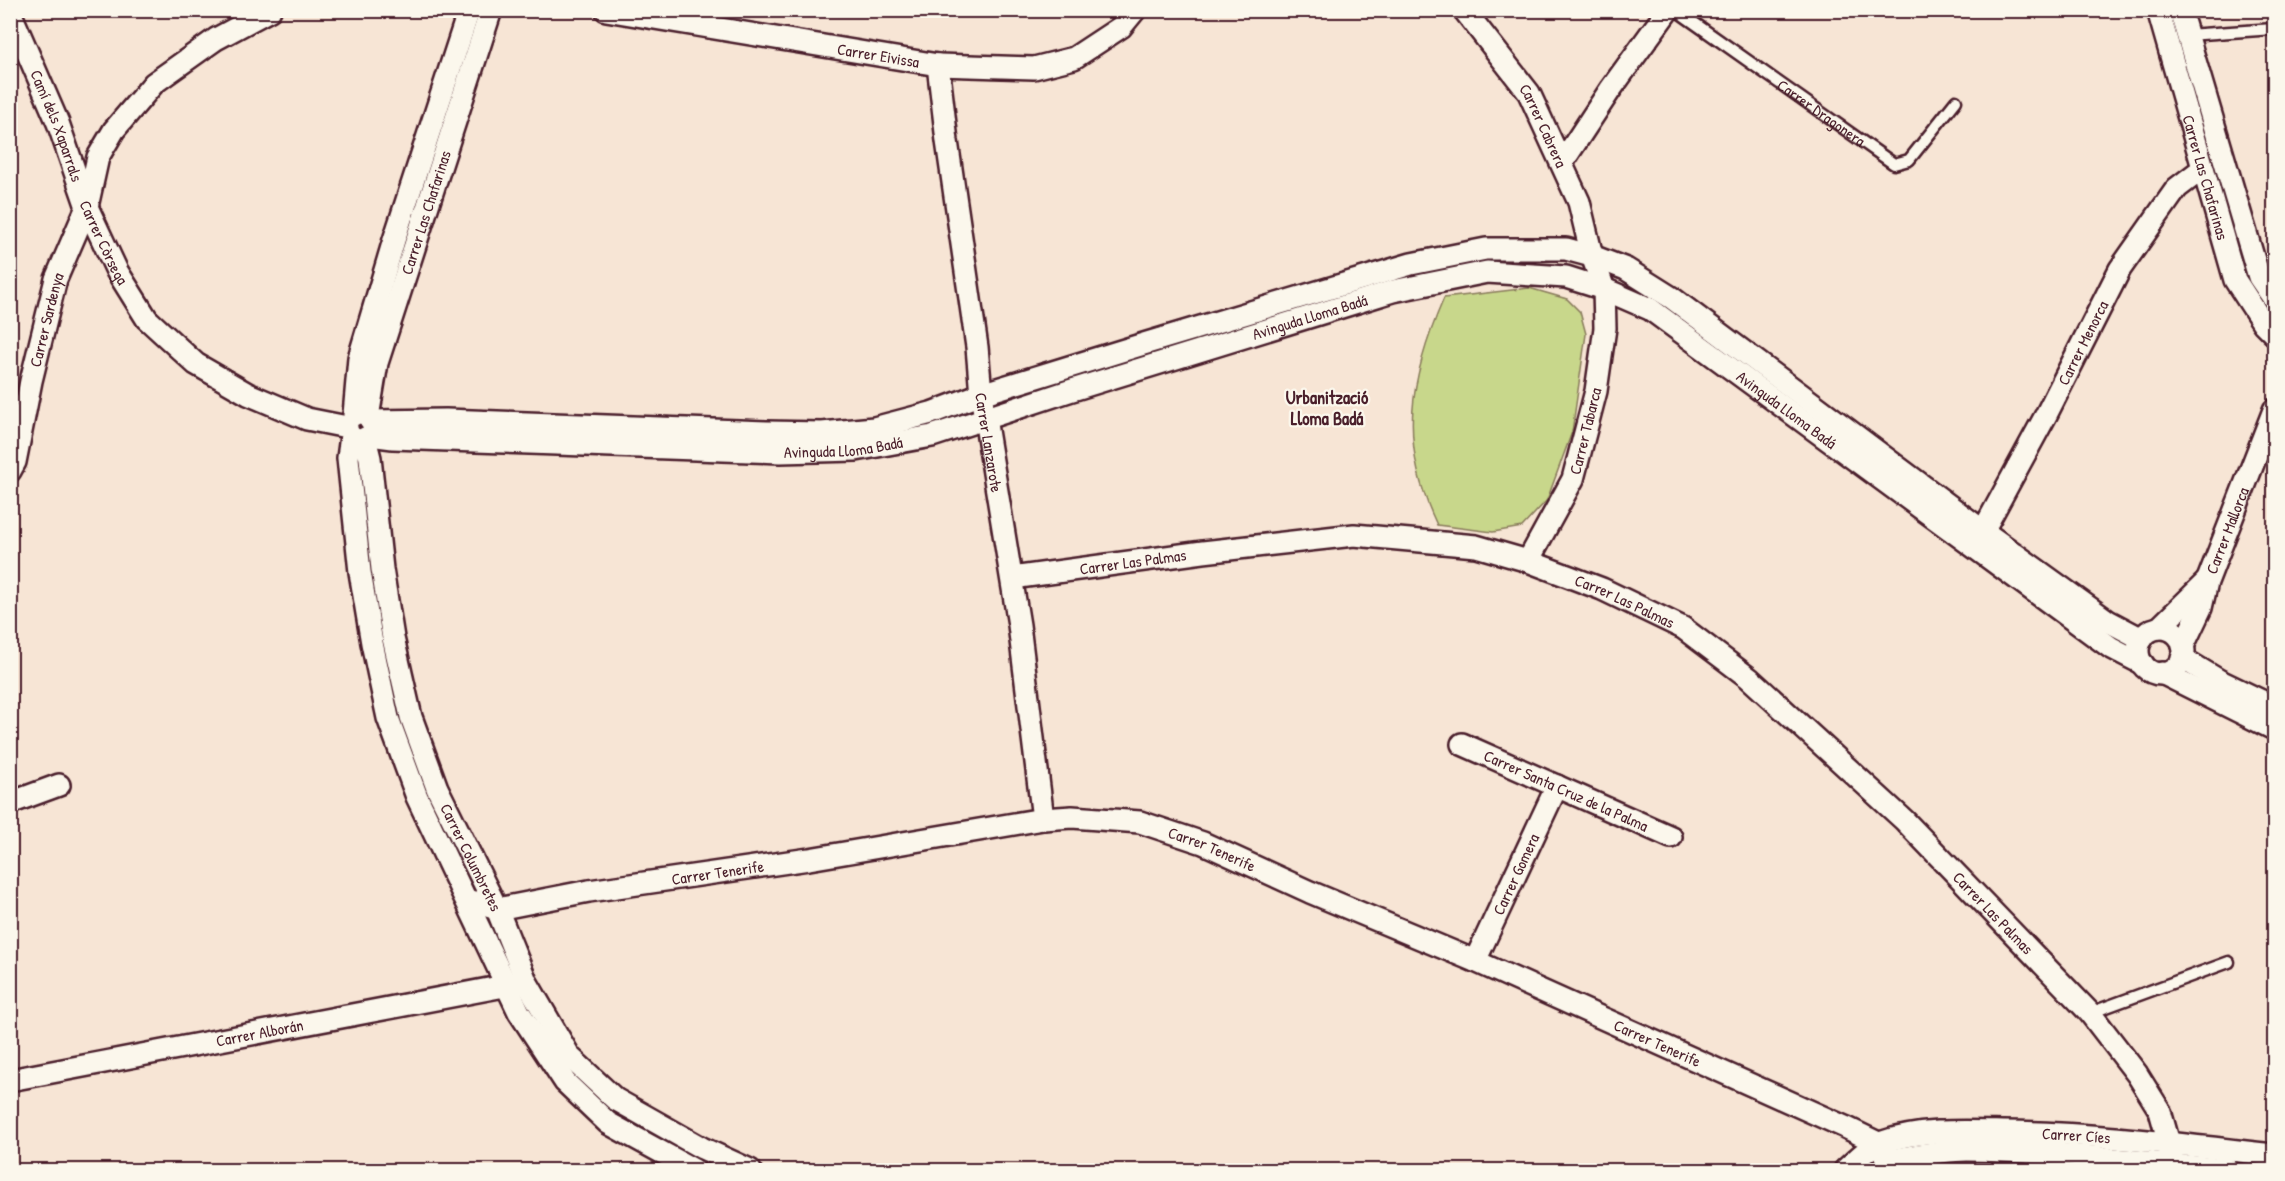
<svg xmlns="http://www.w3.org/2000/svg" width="2285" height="1181" viewBox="0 0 2285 1181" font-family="'Patrick Hand',sans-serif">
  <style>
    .green { fill: #c8d78b; stroke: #897b5b; stroke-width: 1.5 }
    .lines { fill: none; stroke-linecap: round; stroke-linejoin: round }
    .service-casing { stroke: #4a1f2b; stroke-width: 15 }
    .minor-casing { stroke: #4a1f2b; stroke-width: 26 }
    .service { stroke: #fbf7ec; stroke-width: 10 }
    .minor { stroke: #fbf7ec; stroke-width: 21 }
    .labels { text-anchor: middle; stroke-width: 4.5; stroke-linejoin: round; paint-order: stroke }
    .street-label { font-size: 16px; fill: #4a1f2b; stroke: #fbf7ec }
    .neighbourhood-label { font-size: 18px; font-weight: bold; fill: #4a1f2b; stroke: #fbf7ec }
  </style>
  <rect width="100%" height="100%" fill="#f7e5d5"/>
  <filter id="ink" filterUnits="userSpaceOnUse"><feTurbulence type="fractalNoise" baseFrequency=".0167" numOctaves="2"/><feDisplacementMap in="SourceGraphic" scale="12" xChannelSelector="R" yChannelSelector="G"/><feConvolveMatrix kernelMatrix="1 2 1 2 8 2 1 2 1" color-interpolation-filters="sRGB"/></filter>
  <g filter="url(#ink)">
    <path class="green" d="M1529,288l38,11 13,13 6,22 -14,98 -25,68 -25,27 -29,5 -56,-7c-39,-82 -28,-146 7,-227z"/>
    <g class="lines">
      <defs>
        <g id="service">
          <path id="s1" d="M1676,10l218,154 15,-4 47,-59"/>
          <path d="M2187,35l87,-6"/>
          <path d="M2090,1013l139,-51"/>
        </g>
        <g id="minor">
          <path id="s2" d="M606,10l332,55 96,3 40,-10 47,-31 14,-17"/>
          <path id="s3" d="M1464,10l65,83 50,109 13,54 12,33 1,39 -9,63 -23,88 -45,82"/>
          <path id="s4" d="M2158,10l77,270 28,43 11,11"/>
          <path d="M2180,10l79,267 15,22"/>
          <path id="s5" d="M10,12l48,111 29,84 30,64 30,48 49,45 52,30 59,25 40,8"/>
          <path id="s6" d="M938,65l9,76 30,206 4,47 38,231 24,194"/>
          <path d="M1562,163l48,-73 58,-80"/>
          <path d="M354,415l5,-57 35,-118 75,-230"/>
          <path id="s7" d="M368,417l9,-54 114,-353"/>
          <path d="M371,421l75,-1 320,12 56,1 52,-5 57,-15 50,-19 166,-51 264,-79 75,-15h80l26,7 34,13 46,29 311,233 125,90 34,18"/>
          <path id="s8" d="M370,435l23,3 387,14 76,-2 76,-14 137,-45 324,-100 94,-19 79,5 38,12 46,20 460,338 33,17"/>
          <path d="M351,436l-3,22 12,114 12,71 16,75 29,79 102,215 46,70 43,41 86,47"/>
          <path id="s9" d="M365,438l5,20 12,111 11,69 18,79 26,71 60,121 29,72 44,76 45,42 87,49 48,22"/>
          <path id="s10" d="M10,471l5,-9 16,-81 25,-102 31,-72 11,-50 16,-27 40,-47 62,-44 54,-29"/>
          <path id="s11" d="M1983,531l63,-116 74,-146 57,-81 25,-19"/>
          <path id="s12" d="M1012,578l191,-26 151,-17 122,11 52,15 74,28 81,39 66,50 155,142 186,193 47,61 23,37 9,32 3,22"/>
          <path d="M2159,628l47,-46"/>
          <circle cx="2161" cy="651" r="23"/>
          <path id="s13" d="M2183,646l18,-38 6,-26 67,-172"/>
          <path d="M2182,658l38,23 54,26"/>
          <path d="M2162,673l112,56"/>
          <path id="s14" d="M1462,744l209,93"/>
          <path d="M10,803l49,-18"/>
          <path id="s15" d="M467,900l30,9 92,-18 220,-32 234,-40 29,-2 68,5 63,21 107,49 165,69 370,166 33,16 11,17"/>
          <path id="s16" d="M1475,961l82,-175"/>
          <path id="s17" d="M10,1080l510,-97"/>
          <path d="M1889,1160c26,-4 52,-10 78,-10 87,1 175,12 261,20"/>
          <path id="s18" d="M1845,1170c9,-8 23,-23 35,-27 39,-14 82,-12 122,-11 92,1 182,13 272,23"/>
        </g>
      </defs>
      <use href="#service" class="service-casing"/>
      <use href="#minor" class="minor-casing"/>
      <use href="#service" class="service"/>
      <use href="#minor" class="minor"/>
    </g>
  </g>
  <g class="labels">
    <g class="street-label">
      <text dy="6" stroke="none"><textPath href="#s2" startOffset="276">Carrer Eivissa</textPath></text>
      <text dy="6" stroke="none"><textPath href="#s1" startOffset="178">Carrer Dragonera</textPath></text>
      <text dy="6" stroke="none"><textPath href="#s5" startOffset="123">Camí dels Xaparrals</textPath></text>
      <text dy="6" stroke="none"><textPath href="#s3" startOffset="141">Carrer Cabrera</textPath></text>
      <text dy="6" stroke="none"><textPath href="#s4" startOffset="174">Carrer Las Chafarinas</textPath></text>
      <text dy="6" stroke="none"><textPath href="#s7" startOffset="213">Carrer Las Chafarinas</textPath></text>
      <text dy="6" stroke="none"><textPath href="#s5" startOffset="249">Carrer Còrsega</textPath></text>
      <text dy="6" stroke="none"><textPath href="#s8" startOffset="960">Avinguda Lloma Badá</textPath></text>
      <text dy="6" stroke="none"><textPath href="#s10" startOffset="156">Carrer Sardenya</textPath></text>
      <text dy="6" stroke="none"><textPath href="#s11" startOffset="213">Carrer Menorca</textPath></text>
      <text dy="6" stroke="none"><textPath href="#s8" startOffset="1482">Avinguda Lloma Badá</textPath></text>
      <text transform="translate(1585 431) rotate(-76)" y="6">Carrer Tabarca</text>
      <text dy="6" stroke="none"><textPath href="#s6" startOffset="381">Carrer Lanzarote</textPath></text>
      <text dy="6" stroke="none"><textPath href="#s8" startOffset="474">Avinguda Lloma Badá</textPath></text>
      <text dy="6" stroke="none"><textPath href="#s13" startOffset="124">Carrer Mallorca</textPath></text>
      <text dy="6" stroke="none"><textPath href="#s12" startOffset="122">Carrer Las Palmas</textPath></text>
      <text dy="6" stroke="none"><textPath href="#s12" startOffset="626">Carrer Las Palmas</textPath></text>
      <text dy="6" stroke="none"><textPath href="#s14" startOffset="114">Carrer Santa Cruz de la Palma</textPath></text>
      <text dy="6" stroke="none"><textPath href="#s15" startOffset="759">Carrer Tenerife</textPath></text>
      <text dy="6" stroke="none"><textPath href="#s9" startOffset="436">Carrer Columbretes</textPath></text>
      <text dy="6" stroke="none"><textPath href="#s15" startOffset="255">Carrer Tenerife</textPath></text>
      <text dy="6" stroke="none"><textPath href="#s16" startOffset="96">Carrer Gomera</textPath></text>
      <text dy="6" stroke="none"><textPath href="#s12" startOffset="1112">Carrer Las Palmas</textPath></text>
      <text dy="6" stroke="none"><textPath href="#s17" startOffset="254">Carrer Alborán</textPath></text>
      <text dy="6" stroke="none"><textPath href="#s15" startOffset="1245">Carrer Tenerife</textPath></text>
      <text dy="6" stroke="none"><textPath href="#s18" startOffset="242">Carrer Cíes</textPath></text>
    </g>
    <g class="neighbourhood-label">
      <text x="1327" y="404">Urbanització<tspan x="1327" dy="21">Lloma Badá</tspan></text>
    </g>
  </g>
  <rect width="2285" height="1181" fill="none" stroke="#fbf7ec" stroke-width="36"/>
  <rect x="18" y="18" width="2249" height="1145" fill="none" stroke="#4a1f2b" stroke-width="2" filter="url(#ink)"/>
</svg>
